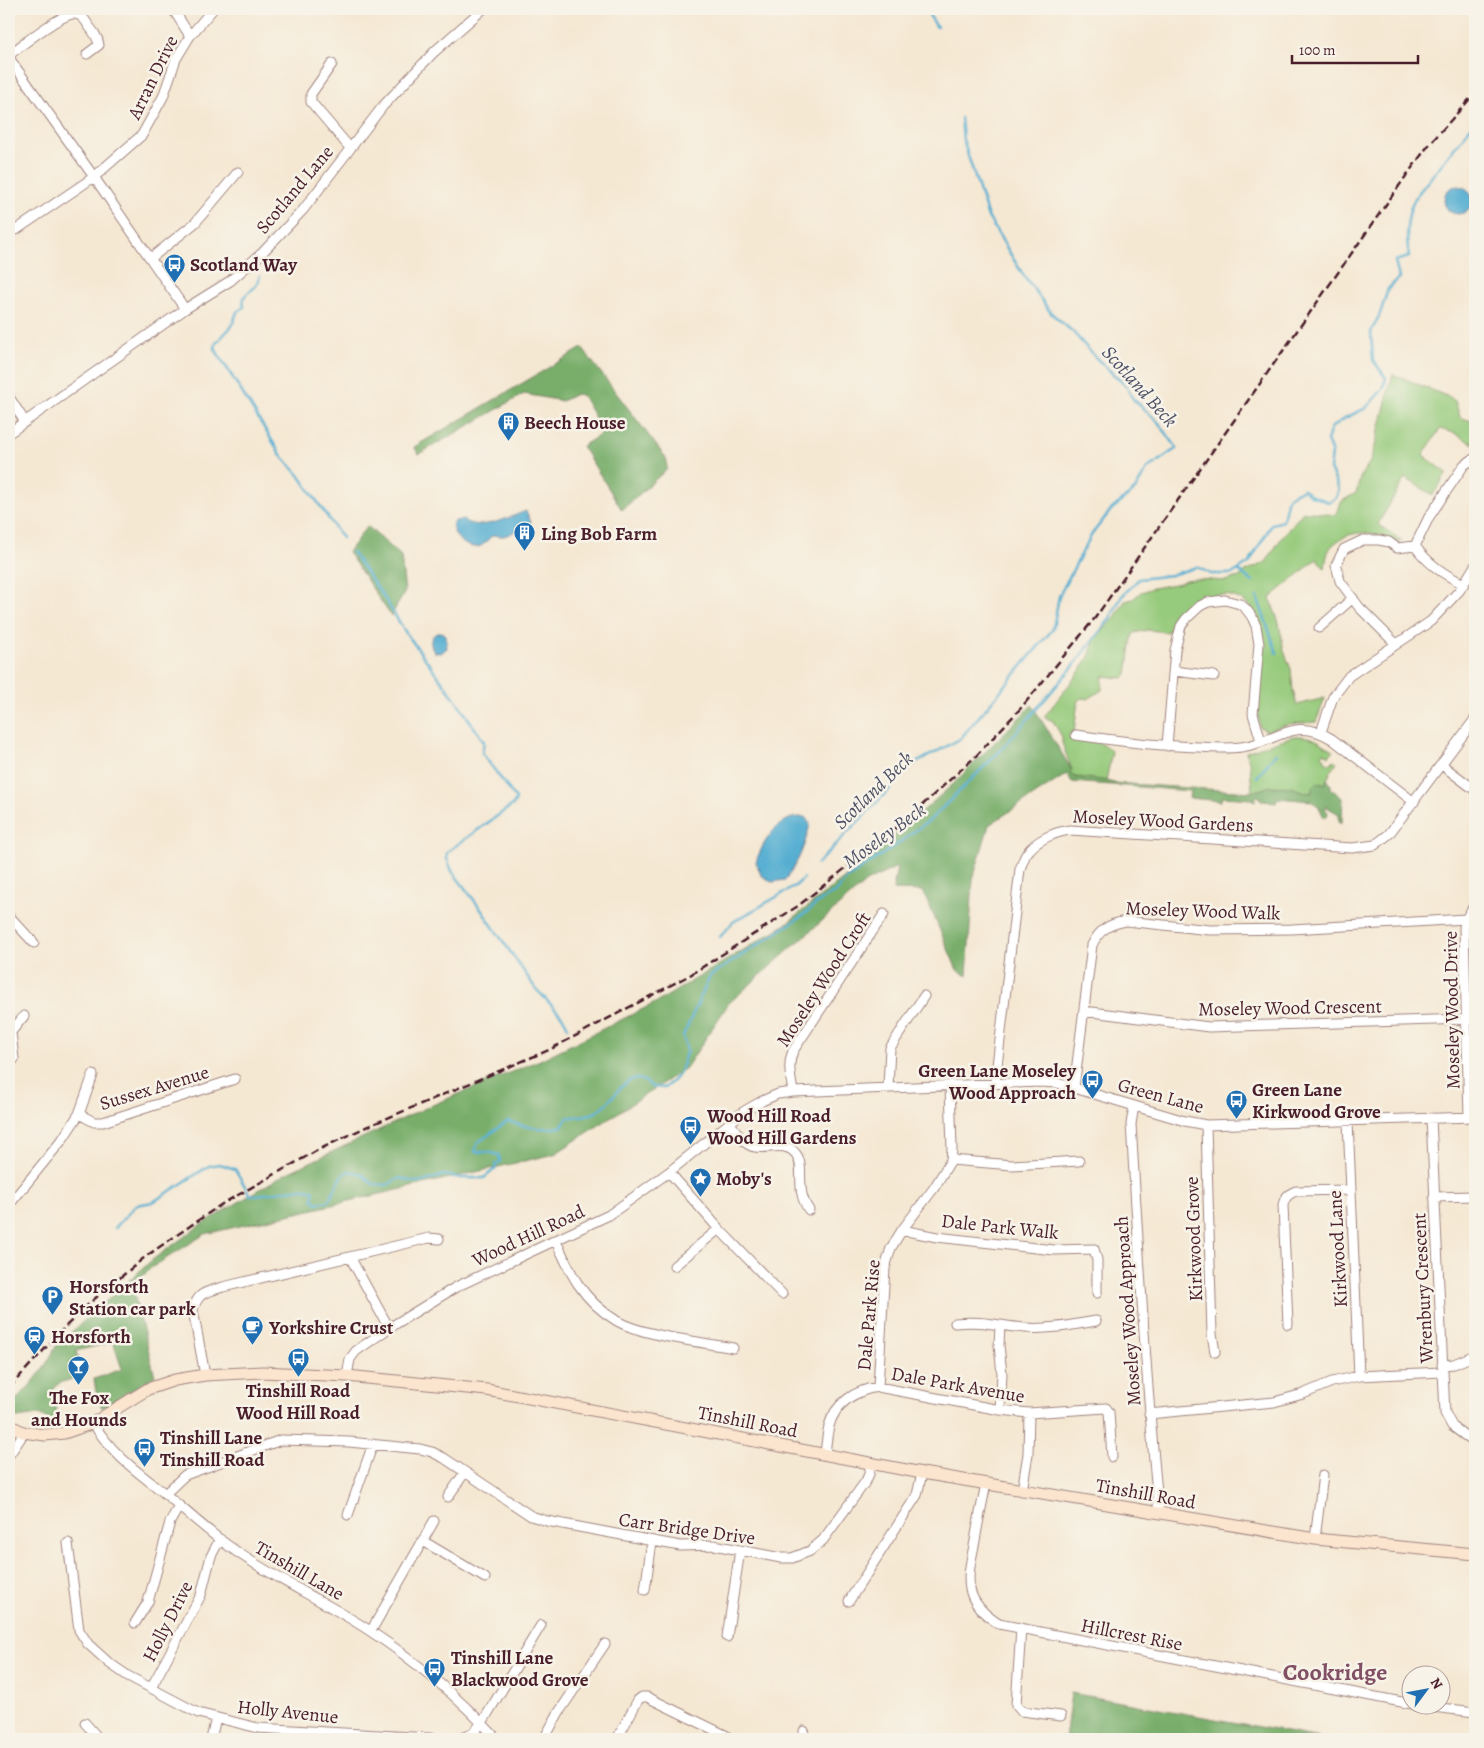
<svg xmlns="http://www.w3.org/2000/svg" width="1484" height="1748" viewBox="0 0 1484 1748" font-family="Alegreya,serif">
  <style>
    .green { fill: #96ca7b; stroke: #707453 }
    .forest { fill: #78ae6b; stroke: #61664b }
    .water { fill: #54aed1; stroke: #4f667e }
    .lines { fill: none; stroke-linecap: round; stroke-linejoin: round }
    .stream { stroke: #54aed1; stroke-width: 2.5 }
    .street-casing { stroke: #a0847f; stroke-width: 11 }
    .secondary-casing { stroke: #a0847f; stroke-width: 13 }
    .street { stroke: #fff; stroke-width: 9 }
    .secondary { stroke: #fbe5cf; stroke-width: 11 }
    .rail { stroke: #4a1f2b; stroke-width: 2.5; stroke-dasharray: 8 4; stroke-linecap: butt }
    .labels { text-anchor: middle; stroke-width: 5; stroke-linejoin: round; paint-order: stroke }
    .street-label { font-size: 19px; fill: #4a1f2b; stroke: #f7f3e8 }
    .poi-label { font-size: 19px; font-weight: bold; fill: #4a1f2b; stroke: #f7f3e8; text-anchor: start }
    .water-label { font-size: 20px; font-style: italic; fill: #4e5165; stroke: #f7f3e8 }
    .district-label { font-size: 24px; font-weight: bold; fill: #825064; stroke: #f7f3e8 }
  </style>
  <rect width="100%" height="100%" fill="#f7f3e8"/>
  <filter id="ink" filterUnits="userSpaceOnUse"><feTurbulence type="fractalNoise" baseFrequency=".02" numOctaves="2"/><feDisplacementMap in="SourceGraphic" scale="10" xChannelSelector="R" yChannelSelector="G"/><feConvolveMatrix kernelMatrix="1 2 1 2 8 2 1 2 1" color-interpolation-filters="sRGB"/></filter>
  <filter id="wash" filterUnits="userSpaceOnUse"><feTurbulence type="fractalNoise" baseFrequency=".0096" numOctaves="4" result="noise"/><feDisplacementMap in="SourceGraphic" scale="20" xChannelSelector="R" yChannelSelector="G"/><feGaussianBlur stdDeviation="1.12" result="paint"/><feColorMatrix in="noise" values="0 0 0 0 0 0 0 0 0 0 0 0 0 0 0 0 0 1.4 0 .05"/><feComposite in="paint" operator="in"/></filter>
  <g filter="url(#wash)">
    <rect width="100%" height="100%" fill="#f5e8d3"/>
    <path class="green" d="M1393,374l56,23 6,4 5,16 8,3 7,1v24l-21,-12 -14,-4 -17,26 24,18 -14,22 -28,-17 -27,46 24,17 -6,2c-20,-11 -43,-16 -62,1 -7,5 -8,16 -9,25l-8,-10 -47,39 9,25 5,28 7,18 2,22 4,14 28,-7 -9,24 -27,2 -22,7 -7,-4c-9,-39 24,-108 -23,-129 -12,-5 -26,-4 -38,1 -13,6 -26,19 -31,33l-20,-2 -14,3 -2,4 -5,38 -4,3 -20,-2 -1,14 -14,9 -5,-1 -5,2 -4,32 -3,-1 -1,7c14,2 33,2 42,14l-6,29 -32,-4 -4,-5 2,-2 -10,-27v-6l-9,-16 -9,-4 39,-50 6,-11 6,-17 20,-22 10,-16 8,-2 8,-7 12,-4 27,-5 5,-3 11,-1 30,2 13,-4 8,-6 19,-9 16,-25 21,-25c10,-1 21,2 32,3l7,-14 14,-8 5,-18 9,-13 5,-16z
      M1293,736c18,-1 27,5 40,15l-4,5 -5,-4 -2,3 3,3 -1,2 6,4 4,-4 3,3 -5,6 -7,15 -3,-1 -13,10c-24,-8 -33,-8 -57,-1l-2,-27 -4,-13z"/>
    <path class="forest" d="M582,348l84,110 1,11 -45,41 -40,-64 18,-11 2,-5 -20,-35 -6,-1 -14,7 -38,-7 -105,60 -5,-7z
      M367,526l34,30 4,36 -14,24 -43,-64z
      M1032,705l40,65 -2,2 4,5 28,3 12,3 138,9 19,-6 20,1 17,6 4,-1 1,-6 3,-3 9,1 2,-5 4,6v4l12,9 -1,24h-3v-8l-14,-8v3l3,3 -1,5h-3l-6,-11 -6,-5 -35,-3 -1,4 -15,-2 -1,-3 -4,-1 -1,5 -4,-2 -29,-2 -1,4 -32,-3 1,-7 -118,-9 -5,-8 -78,51 -16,54 -6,97 -10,-6 -34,-79 -30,-1 4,-23 -31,15 -137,121 -43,65 -131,86 -350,80 -54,34 -19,18 23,90 -53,32 -5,-10 -3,-19 28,-10 -9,-27 -37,9 7,21c-8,7 -14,8 -24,11l-5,6 3,34 -19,-8 -27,4 -2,-1v-16l3,-5 5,2c16,-16 29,-32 39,-53l96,-86 47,-34 86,-52 145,-68 110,-46 119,-59 124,-75 72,-56 95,-83z
      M1071,1693l255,46h-261z"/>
    <path class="water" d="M1444 200a14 14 0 1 1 28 0a14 14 0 1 1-28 0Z
      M526,511l5,11c-7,3 -21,14 -28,14 -4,1 -7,-2 -11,0 -6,4 -8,11 -16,11 -12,1 -26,-13 -23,-25l9,-3c15,14 48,-2 64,-8z
      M441,632l5,3 1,13 -6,5 -7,-1c-5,-9 -5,-18 7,-20z
      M805,817l5,7c-5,21 -11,38 -25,56l-13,2 -11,-7 -5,-13c5,-16 17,-36 33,-43 5,-2 11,-2 16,-2z"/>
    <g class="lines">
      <path class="stream" d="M925,9l12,18
        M260,276c-1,2 -1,5 -3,8 -6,10 -16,7 -13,23l-7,5 -5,14 -16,17 -1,6 66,106 18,20 43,63
        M352,552l31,44 23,37 50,67 28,42 -2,11 34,46 -2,5 -67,48v7l5,12 28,37 56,81 26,27 6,11
        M1238,570l15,12
        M1257,597l20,56
        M1257,777l19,-24
        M817,864l97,-100 46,-25 93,-110 6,-33 33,-62 19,-24 24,-20 12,-21 30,-21 -19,-26 -25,-23 -6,-12 -32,-30 -22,-25 -22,-19 -29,-40 -34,-56 -25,-77 -2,-22
        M720,937l13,-15 61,-35 10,-9
        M115,1228l21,-23 17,-3 56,-36 11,-2 15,5 15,26c21,1 44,-11 64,-4l-1,8 4,4 11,-2 15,-26 6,-4 13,3 11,10 14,1 13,-7 14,4 12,-1 18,-6 17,3h23l11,-9 1,-5 4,-2 -1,-7 -11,-3h-13l2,-9 31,-22c19,7 33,9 53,6l6,-9c9,-2 20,-2 27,-5 22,-9 32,-52 58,-26l12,1 9,-7 7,-9 7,-22 -4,-14 27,-60 92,-60 18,-15 17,-10 10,-13 45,-30 39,-29 70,-69 70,-81 38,-49 13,-24 17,-17 32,-4 26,-8 14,7h21l17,-11 23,-39 11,-3 5,-24 15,-8 9,7 17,6 7,-4 3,-9 -9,-20 2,-16 -5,-12 4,-13 14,-10 21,-10 17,-19 3,-11 -13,-18 -2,-28 9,-18 8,-25 11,-11 -4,-17 14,-4c-3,-22 -4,-43 8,-62l58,-73"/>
    </g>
  </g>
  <g filter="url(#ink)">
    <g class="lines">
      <defs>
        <path id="street" d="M173,9l17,27
          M9,55c12,-9 51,-41 65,-41 7,0 11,5 14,11 5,6 10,12 11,20l-12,9
          M9,58l85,119 91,132
          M332,64l-21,30v8l39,46
          M9,230h7l78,-53 48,-42 21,-38 13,-38 14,-23 23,-27
          M151,258l44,-35 43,-51
          M9,397l16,25
          M9,433l176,-124 45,-28 31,-27 42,-44 80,-104 51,-54 49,-43
          M1464,584c-20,-9 -36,-20 -49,-38l14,-29 35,-52 11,-7
          M1319,628l34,-30
          M1396,644l-37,-37 -19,-26 -4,-16 8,-16 19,-9h16l10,2 8,6 18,-2
          M1174,671l40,5
          M1321,732l12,-35 16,-21 82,-55 28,-30 16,-25
          M1076,735c41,6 81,11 123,12 13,1 28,2 42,0 35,-4 53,-32 91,-8l82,63
          M1167,746l8,-96 6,-24 5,-7 14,-13 8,-4 17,-2 15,4 6,5 6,8 4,9 3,18 -6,70 8,27
          M1442,765l33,25
          M9,916l25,27
          M1084,1011l125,16 258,-8
          M9,1064l5,-5 -3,-27 13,-16
          M995,1083l25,-214c2,-5 4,-12 7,-16 9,-13 28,-21 43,-23l282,18 23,-3 14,-11 86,-115
          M888,1087l2,-39 34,-52
          M1074,1088l18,-143c7,-15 17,-21 34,-24l84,9 82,-1 174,-10
          M793,1092c-2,-14 -6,-27 0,-41l91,-137
          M1134,1106l-3,18c8,130 15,260 28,389
          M79,1114l14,-39
          M1469,1117l-5,-190 2,-8 9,-15
          M1431,1118l14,295 7,13 23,17
          M1348,1121l11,255
          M730,1123c6,8 12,19 21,23 14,6 33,-7 45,8 10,13 -2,36 13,56
          M1206,1125l6,209 3,18
          M951,1160l61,5 67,-4
          M669,1172l50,57 63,65
          M1434,1197l41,-1
          M9,1205l53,-65 17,-26 15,8h9l132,-43
          M902,1230l35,7 117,13 40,-1 3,11v33
          M555,1240c8,14 14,31 23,44 10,15 24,28 39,37 26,15 85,21 116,27
          M350,1257l39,71
          M674,1266l45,-37
          M955,1323c26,-3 45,3 70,5 24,2 47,-3 71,-7
          M1288,1324l-5,-119c2,-8 5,-11 13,-14l55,-1
          M1000,1325l-1,20 3,29 -2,36
          M1442,1365l12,-1 21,-9
          M205,1375l-12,-65c5,-18 13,-18 30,-23l206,-49 10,1
          M347,1376l3,-17 6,-8 33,-23 67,-41 153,-72 60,-43 74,-60 19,-11 16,-7 15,-2 246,-10 18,1 17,5 111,33 21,4 269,-8
          M878,1387l7,-119 6,-20 11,-18 32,-42 17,-28 1,-11 -2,-64
          M1149,1414l125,-12 29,-8 29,-12 27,-6 83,-4
          M93,1423c19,31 42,47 70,69 22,18 43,38 67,55 44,32 95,54 140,84 46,30 90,68 127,108
          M825,1454c1,-9 2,-19 4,-28 6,-23 27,-36 49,-39l122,23 29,3 77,-5 3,4 3,45
          M9,1455l11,-16 3,-7
          M986,1484c-4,19 -8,38 -11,57 -8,38 -14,59 24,83l413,80
          M1022,1491l6,-37 1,-41
          M165,1494l20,-19 96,-35 68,2 71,7 12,3 12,6 87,58 16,5 133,25 34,-1 67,13h11l18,-7 13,-11 43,-59 3,-7 2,-11
          M448,1497l17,-25
          M348,1515l25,-71
          M1315,1539l8,-64
          M423,1541l62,37
          M68,1543l11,87 9,14 21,19 19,13 70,37 60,15 188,11
          M645,1590l7,-48
          M849,1601l68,-106 5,-22
          M135,1623l13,-21 22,-80 9,-16
          M1021,1628l-5,77 5,6 40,5
          M371,1631l63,-110
          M727,1637l13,-87
          M151,1688l50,-93 10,-39 9,-17
          M1424,1706l51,6
          M85,1723l14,16
          M804,1731l3,8
          M211,1739l5,-21
          M459,1739l13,-5 10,-11 59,-98
          M544,1739l15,-27 46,-68
          M617,1739l21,-39 4,-3h5l80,39"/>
        <path id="secondary" d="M9,1425l14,7 22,3 19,-2 29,-10 55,-34 27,-9 30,-5 57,-3 85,4 140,14 435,83 393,66 160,15"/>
      </defs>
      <use href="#street" class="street-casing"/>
      <use href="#secondary" class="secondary-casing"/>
      <use href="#street" class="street"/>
      <use href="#secondary" class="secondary"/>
      <path class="rail" d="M9,1388l55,-60 28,-27 53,-44 77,-53 96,-54 48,-23 183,-77 141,-75 108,-69 108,-86 70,-64 45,-48 74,-90 311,-442 22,-30 47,-53"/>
    </g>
  </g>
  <defs>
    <symbol id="bus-pin" viewBox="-11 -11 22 30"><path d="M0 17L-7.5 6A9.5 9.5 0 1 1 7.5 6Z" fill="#1f6fb2" stroke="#f7f3e8"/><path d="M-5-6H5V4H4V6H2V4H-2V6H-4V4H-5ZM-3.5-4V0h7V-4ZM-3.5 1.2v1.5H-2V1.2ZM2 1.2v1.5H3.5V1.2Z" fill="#fff"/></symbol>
    <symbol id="building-pin" viewBox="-11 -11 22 30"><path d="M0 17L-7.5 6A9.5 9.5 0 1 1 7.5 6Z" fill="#1f6fb2" stroke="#f7f3e8"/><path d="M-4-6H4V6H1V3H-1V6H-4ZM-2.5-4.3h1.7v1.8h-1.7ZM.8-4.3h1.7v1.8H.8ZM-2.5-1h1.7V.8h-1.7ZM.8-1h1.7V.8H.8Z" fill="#fff"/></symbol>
    <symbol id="sight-pin" viewBox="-11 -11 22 30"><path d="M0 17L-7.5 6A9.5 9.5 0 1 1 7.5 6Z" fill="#1f6fb2" stroke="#f7f3e8"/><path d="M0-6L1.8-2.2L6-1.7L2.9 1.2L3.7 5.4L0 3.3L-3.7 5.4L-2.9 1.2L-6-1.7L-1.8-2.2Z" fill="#fff"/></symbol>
    <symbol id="parking-pin" viewBox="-11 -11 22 30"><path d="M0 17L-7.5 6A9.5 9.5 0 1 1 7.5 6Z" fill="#1f6fb2" stroke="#f7f3e8"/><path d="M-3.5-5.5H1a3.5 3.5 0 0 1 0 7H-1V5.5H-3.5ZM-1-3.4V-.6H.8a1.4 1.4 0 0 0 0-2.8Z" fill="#fff"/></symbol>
    <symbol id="cafe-pin" viewBox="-11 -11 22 30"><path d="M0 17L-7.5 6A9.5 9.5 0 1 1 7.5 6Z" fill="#1f6fb2" stroke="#f7f3e8"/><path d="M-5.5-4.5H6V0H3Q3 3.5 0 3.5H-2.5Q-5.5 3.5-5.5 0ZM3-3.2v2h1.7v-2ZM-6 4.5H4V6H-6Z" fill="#fff"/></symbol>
    <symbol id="station-pin" viewBox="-11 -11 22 30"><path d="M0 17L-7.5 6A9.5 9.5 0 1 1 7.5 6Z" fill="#1f6fb2" stroke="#f7f3e8"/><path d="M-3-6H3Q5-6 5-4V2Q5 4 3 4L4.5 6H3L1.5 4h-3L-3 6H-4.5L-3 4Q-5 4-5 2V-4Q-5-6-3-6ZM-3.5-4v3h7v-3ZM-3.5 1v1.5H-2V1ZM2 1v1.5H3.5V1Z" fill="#fff"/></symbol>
    <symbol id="bar-pin" viewBox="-11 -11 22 30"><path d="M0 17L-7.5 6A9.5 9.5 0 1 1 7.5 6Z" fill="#1f6fb2" stroke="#f7f3e8"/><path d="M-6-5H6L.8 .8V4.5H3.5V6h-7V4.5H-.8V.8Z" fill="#fff"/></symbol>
  </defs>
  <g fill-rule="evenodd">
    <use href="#bus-pin" x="162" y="252" width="25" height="34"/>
    <use href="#building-pin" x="496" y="410" width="25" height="34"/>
    <use href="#building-pin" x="512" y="520" width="25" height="34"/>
    <use href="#bus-pin" x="1080" y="1068" width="25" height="34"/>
    <use href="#bus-pin" x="1224" y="1088" width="25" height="34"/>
    <use href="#bus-pin" x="678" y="1114" width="25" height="34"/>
    <use href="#sight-pin" x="688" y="1166" width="25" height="34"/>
    <use href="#parking-pin" x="40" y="1284" width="25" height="34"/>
    <use href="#cafe-pin" x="240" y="1314" width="25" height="34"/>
    <use href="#station-pin" x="22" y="1324" width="25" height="34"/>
    <use href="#bus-pin" x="286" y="1346" width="25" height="34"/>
    <use href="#bar-pin" x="66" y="1354" width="25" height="34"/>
    <use href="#bus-pin" x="132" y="1436" width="25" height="34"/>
    <use href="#bus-pin" x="422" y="1656" width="25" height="34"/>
  </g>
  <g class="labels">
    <g class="street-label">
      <text transform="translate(152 77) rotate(-64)" y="7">Arran Drive</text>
      <text transform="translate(294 189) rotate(-50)" y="7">Scotland Lane</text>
      <text transform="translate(1163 820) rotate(3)" y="7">Moseley Wood Gardens</text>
      <text transform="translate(1203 910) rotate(2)" y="7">Moseley Wood Walk</text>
      <text transform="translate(823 979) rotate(-57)" y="7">Moseley Wood Croft</text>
      <text transform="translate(1290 1007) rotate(-1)" y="7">Moseley Wood Crescent</text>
      <text transform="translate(1451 1010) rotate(-91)" y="7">Moseley Wood Drive</text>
      <text transform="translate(154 1087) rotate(-17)" y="7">Sussex Avenue</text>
      <text transform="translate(1161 1095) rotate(15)" y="7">Green Lane</text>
      <text transform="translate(1000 1226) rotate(6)" y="7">Dale Park Walk</text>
      <text transform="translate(528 1235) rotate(-25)" y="7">Wood Hill Road</text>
      <text transform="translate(1193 1239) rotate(-92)" y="7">Kirkwood Grove</text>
      <text transform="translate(1337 1249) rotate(-93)" y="7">Kirkwood Lane</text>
      <text transform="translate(1422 1288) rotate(-93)" y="7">Wrenbury Crescent</text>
      <text transform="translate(1127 1311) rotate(-94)" y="7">Moseley Wood Approach</text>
      <text transform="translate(868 1315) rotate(-85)" y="7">Dale Park Rise</text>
      <text transform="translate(958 1384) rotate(10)" y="7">Dale Park Avenue</text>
      <text transform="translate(748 1421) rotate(11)" y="7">Tinshill Road</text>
      <text transform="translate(1146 1493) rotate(10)" y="7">Tinshill Road</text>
      <text transform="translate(687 1528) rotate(8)" y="7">Carr Bridge Drive</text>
      <text transform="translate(300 1570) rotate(30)" y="7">Tinshill Lane</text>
      <text transform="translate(167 1621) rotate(-63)" y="7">Holly Drive</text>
      <text transform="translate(1132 1634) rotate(11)" y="7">Hillcrest Rise</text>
      <text transform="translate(288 1711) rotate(6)" y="7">Holly Avenue</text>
    </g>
    <g class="poi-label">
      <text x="190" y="271">Scotland Way</text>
      <text x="524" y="429">Beech House</text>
      <text x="541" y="540">Ling Bob Farm</text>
      <text x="1076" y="1077" text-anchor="end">Green Lane Moseley<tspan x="1076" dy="22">Wood Approach</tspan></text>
      <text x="1252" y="1096">Green Lane<tspan x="1252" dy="22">Kirkwood Grove</tspan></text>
      <text x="707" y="1122">Wood Hill Road<tspan x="707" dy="22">Wood Hill Gardens</tspan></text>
      <text x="716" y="1185">Moby's</text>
      <text x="69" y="1293">Horsforth<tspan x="69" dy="22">Station car park</tspan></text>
      <text x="269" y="1334">Yorkshire Crust</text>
      <text x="51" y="1343">Horsforth</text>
      <text x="298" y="1397" text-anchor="middle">Tinshill Road<tspan x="298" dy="22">Wood Hill Road</tspan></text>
      <text x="79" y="1404" text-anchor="middle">The Fox<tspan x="79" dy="22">and Hounds</tspan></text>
      <text x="160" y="1444">Tinshill Lane<tspan x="160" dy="22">Tinshill Road</tspan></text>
      <text x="451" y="1664">Tinshill Lane<tspan x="451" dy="22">Blackwood Grove</tspan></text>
    </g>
    <g class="water-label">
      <text transform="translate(1140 386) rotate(48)" y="7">Scotland Beck</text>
      <text transform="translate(873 790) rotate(-44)" y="7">Scotland Beck</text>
      <text transform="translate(884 835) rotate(-36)" y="7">Moseley Beck</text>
    </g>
    <g class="district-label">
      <text x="1335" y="1680">Cookridge</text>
    </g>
  </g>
  <rect width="1484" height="1748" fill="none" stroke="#f7f3e8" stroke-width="30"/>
  <g transform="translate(1426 1690) rotate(58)"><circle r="24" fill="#f7f3e8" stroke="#b29e9c"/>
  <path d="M0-4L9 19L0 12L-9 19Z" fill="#1f6fb2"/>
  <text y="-8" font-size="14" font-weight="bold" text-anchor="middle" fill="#4a1f2b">N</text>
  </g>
  <path d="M1292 55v8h126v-8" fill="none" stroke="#4a1f2b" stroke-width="2.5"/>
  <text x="1299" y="55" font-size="15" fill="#4a1f2b" stroke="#f7f3e8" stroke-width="4" paint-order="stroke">100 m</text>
</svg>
